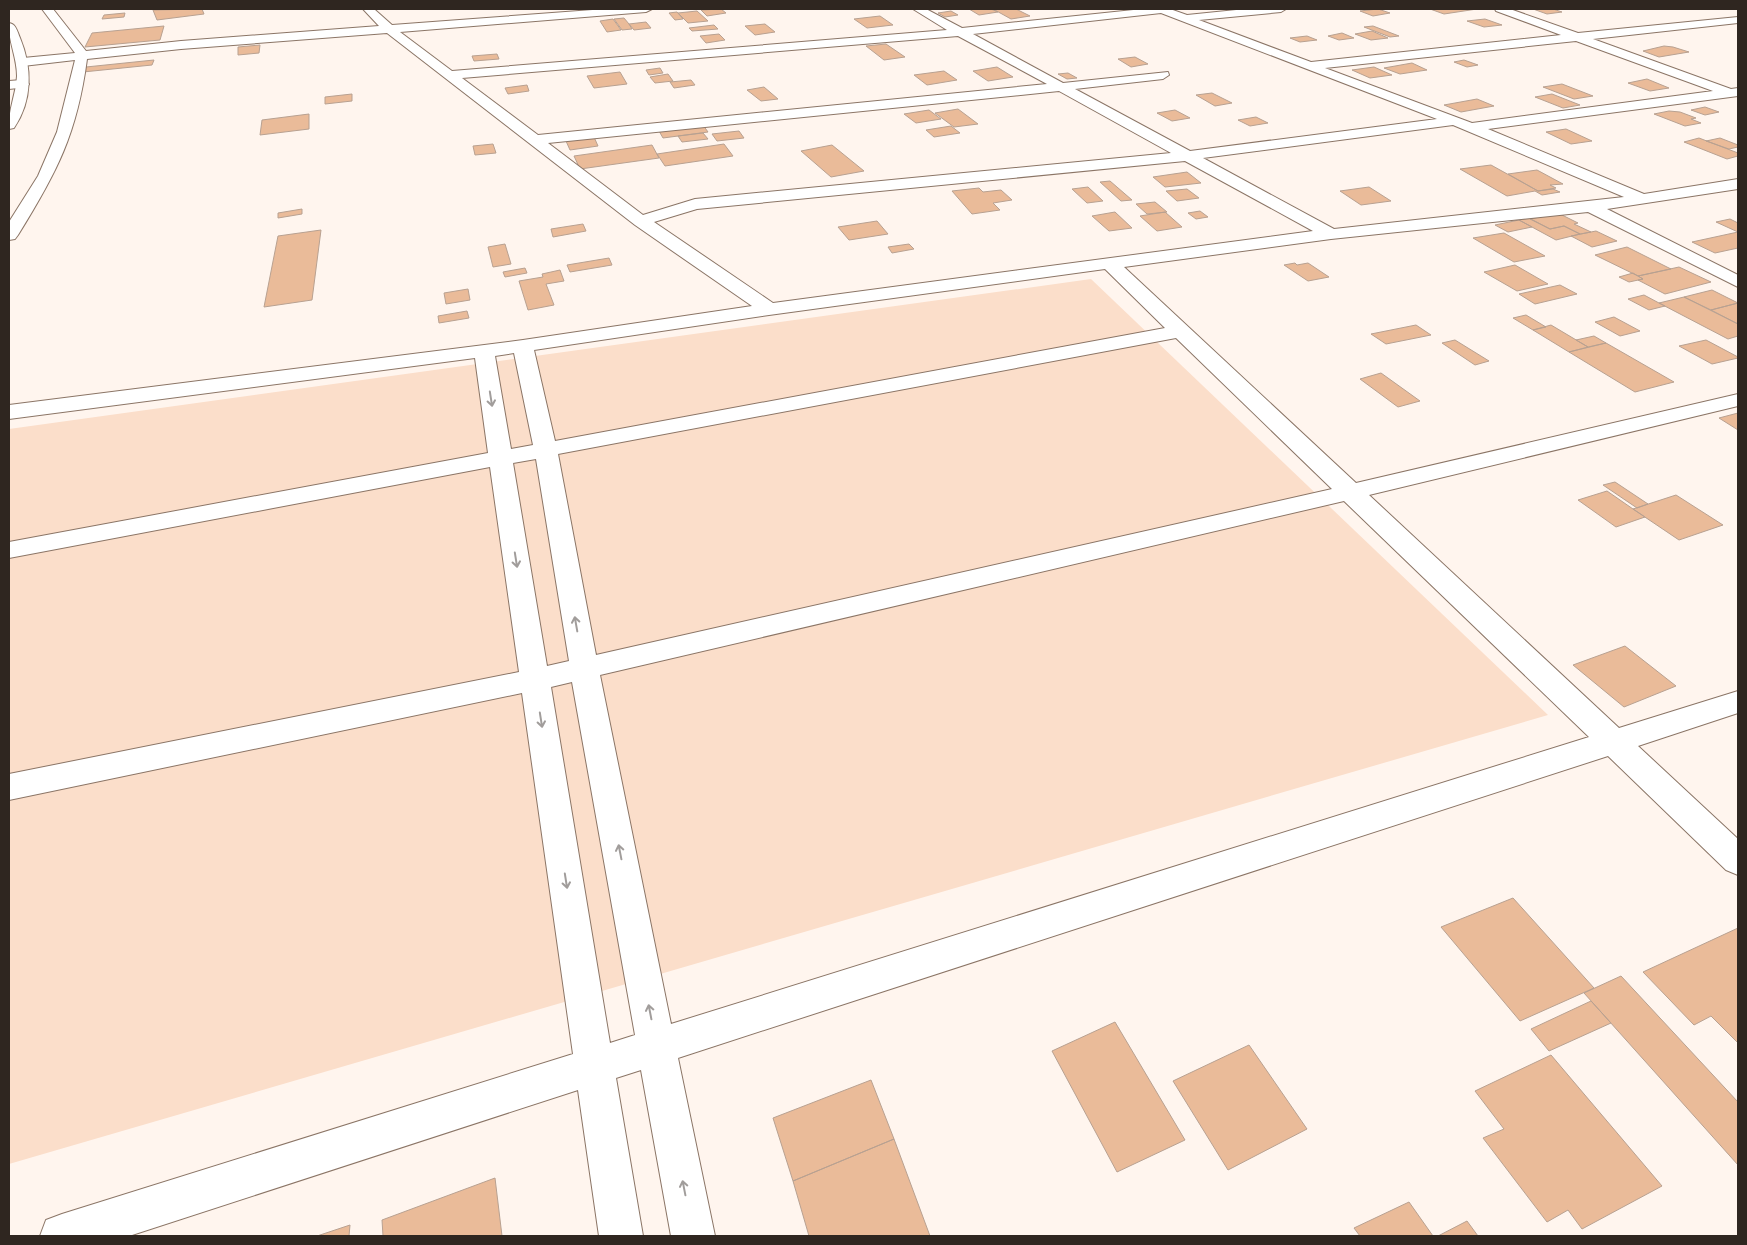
<svg xmlns="http://www.w3.org/2000/svg" width="1747" height="1245" viewBox="0 0 1747 1245" font-family="'Libre Baskerville',serif">
  <style>
    .green { fill: #fbdeca }
    .building { fill: #eabb99; stroke: #b8a191 }
    .lines { fill: none; stroke-linecap: round; stroke-linejoin: round }
    .minor-casing { stroke: #8b7566; stroke-width: 2 }
    .trunk-casing { stroke: #8b7566; stroke-width: 2 }
    .minor { fill: #fff; fill-rule: evenodd }
    .trunk { fill: #fff; fill-rule: evenodd }
    .oneway { stroke: #a19d9b }
  </style>
  <rect width="100%" height="100%" fill="#fff5ee"/>
  <path class="green" d="M1091,279l457,436 -1539,449v-735z"/>
  <path class="building" d="M202,9l2,5 -47,6 -4,-10z
    M721,9l5,4 -19,3 -6,-6z
    M969,9h22l7,3 -19,3z
    M993,9h23l14,7 -19,3z
    M1378,9l12,4 -17,3 -13,-5z
    M1430,9h47l-33,5z
    M1533,9h20l9,3 -15,2z
    M697,11l11,10 -20,2 -10,-10z
    M951,11l7,4 -13,2 -7,-4z
    M677,12l6,7 -8,1 -6,-7z
    M125,13l-1,4 -22,2 2,-4z
    M880,16l13,9 -26,3 -13,-9z
    M624,18l5,6 3,5 -10,1 -8,-11z
    M613,19l8,11 -14,2 -7,-11z
    M1485,19l17,6 -18,2 -17,-6z
    M646,22l5,6 -17,2 -5,-6z
    M765,24l10,8 -20,3 -10,-9z
    M714,25l4,4 -26,2 -3,-3z
    M164,26l-4,14 -75,7 7,-14z
    M1373,26l26,10 -9,1 -26,-10z
    M1372,31l16,7 -17,2 -16,-6z
    M1342,33l12,5 -15,2 -11,-4z
    M719,34l6,6 -19,3 -6,-7z
    M1307,36l10,4 -17,2 -10,-4z
    M886,44l19,13 -21,3 -18,-14z
    M260,45l-1,8 -21,2v-8z
    M1664,46l9,1 16,5 -30,5 -16,-6z
    M497,54l2,5 -25,2 -2,-5z
    M1135,57l13,7 -17,3 -13,-8z
    M154,60l-2,5 -69,7 3,-5z
    M1464,60l14,5 -11,2 -13,-5z
    M1412,63l15,7 -27,4 -16,-6z
    M997,67l16,10 -25,4 -15,-10z
    M1374,67l18,8 -22,3 -18,-8z
    M660,68l3,5 -14,2 -3,-5z
    M944,71l13,9 -30,5 -13,-10z
    M620,72l7,12 -33,4 -7,-12z
    M1068,73l9,5 -10,1 -9,-5z
    M668,74l5,7 -18,2 -5,-6z
    M1647,79l22,9 -19,3 -22,-8z
    M691,80l4,5 -21,3 -4,-6z
    M1562,84l31,12 -19,3 -31,-12z
    M527,85l2,6 -21,3 -3,-6z
    M764,87l14,12 -17,2 -14,-11z
    M1212,93l20,10 -17,3 -19,-11z
    M352,94v7l-27,3v-7z
    M1552,94l28,11 -17,3 -28,-11z
    M1477,99l17,7 -33,6 -17,-7z
    M1705,107l14,5 -14,3 -14,-5z
    M958,109l20,15 -24,3 -19,-14z
    M929,110l12,9 -25,4 -12,-9z
    M1175,110l15,8 -18,3 -15,-8z
    M1669,111l11,1 16,6 -5,1 10,4 -16,3 -31,-12z
    M309,114v15l-49,6 2,-15z
    M1256,117l12,6 -18,3 -12,-6z
    M703,125l5,7 -45,6 -4,-7z
    M951,126l9,7 -26,4 -8,-7z
    M1566,129l26,12 -21,3 -25,-12z
    M739,131l5,7 -27,3 -5,-7z
    M703,133l5,6 -26,3 -4,-6z
    M594,137l4,9 -28,4 -4,-9z
    M1699,138l39,15v3l-11,3 -43,-17z
    M1720,138l18,7v2l-9,2 -23,-8z
    M493,144l3,9 -21,2 -2,-9z
    M724,144l9,12 -68,10 -8,-12z
    M652,145l7,13 -79,11 -6,-13z
    M832,145l32,26 -33,6 -30,-26z
    M1491,165l47,26 15,-2 7,3 -18,3 -7,-4 -28,5 -47,-27z
    M1537,170l26,14 -13,1 6,3 -18,3 -30,-17z
    M1187,172l14,11 -36,4 -12,-10z
    M1110,181l22,19 -11,1 -21,-19z
    M1088,187l15,14 -16,2 -15,-14z
    M1369,187l22,14 -30,4 -21,-14z
    M979,188l4,4 18,-2 11,10 -19,3 7,7 -28,4 -20,-23z
    M1187,189l12,9 -22,3 -11,-10z
    M1155,202l12,10 -20,2 -11,-10z
    M302,209v5l-24,4v-5z
    M1200,211l8,6 -12,2 -8,-6z
    M1115,212l17,16 -23,3 -17,-15z
    M1165,212l17,15 -25,4 -17,-15z
    M1558,213l20,10 -4,1 17,8 -11,2 -16,-8 -14,3 -20,-10z
    M1529,218l21,11 14,-3 16,8 -24,6 -37,-20z
    M1730,219l8,4v9l-22,-10z
    M1519,220l13,7 -24,5 -13,-7z
    M877,221l11,13 -39,6 -11,-13z
    M583,224l3,7 -33,6 -2,-8z
    M321,230l-9,70 -48,7 14,-71z
    M1596,231l21,10 -25,6 -21,-11z
    M1738,232v16l-23,5 -23,-11z
    M1504,233l41,23 -31,6 -41,-24z
    M505,244l6,20 -18,3 -5,-20z
    M909,244l5,5 -22,4 -4,-6z
    M1627,247l44,22 -33,7 -43,-21z
    M609,258l3,7 -42,7 -3,-7z
    M1295,263l2,2 11,-2 21,14 -21,4 -24,-16z
    M1515,265l33,19 -31,7 -33,-19z
    M1679,267l32,15 -46,12 -27,-14 5,-1 -5,-3z
    M525,268l2,5 -22,4 -2,-5z
    M560,270l4,11 -18,3 8,21 -26,5 -9,-29 24,-4 -1,-3z
    M1633,273l10,6 -14,3 -10,-5z
    M1560,285l17,9 -42,10 -16,-10z
    M468,289l2,11 -24,4 -2,-11z
    M1712,290l26,13 -27,7 -27,-13z
    M1644,295l15,8 6,3 -16,4 -21,-11z
    M1684,297l54,27v12l-10,3 -69,-36z
    M1738,303v21l-27,-14z
    M467,311l2,7 -30,5 -1,-7z
    M1526,315l20,12 -13,3 -20,-12z
    M1614,317l26,14 -20,5 -25,-14z
    M1416,325l15,10 -45,9 -15,-10z
    M1551,325l37,22 -19,5 -36,-22z
    M1594,336l12,7 -18,4 -12,-7z
    M1455,340l34,21 -14,4 -33,-22z
    M1706,340l32,17v1l-26,6 -33,-18z
    M1606,343l68,39 -39,10 -66,-40z
    M1381,373l39,28 -22,6 -38,-28z
    M1738,413v17l-19,-12z
    M1615,482l33,22 -11,4 -34,-23z
    M1607,491l26,18 12,8 -29,10 -38,-27z
    M1676,495l47,30 -44,15 -46,-31z
    M1625,646l51,40 -52,21 -51,-42z
    M1513,898l81,90 -74,33 -79,-94z
    M1738,928v115l-27,-27 -17,9 -51,-53z
    M1621,976l117,126v63l-154,-172z
    M1591,1001l20,22 -62,28 -18,-22z
    M1115,1022l70,118 -68,32 -65,-121z
    M1249,1045l58,84 -79,41 -55,-89z
    M1551,1055l111,131 -80,43 -14,-19 -21,12 -64,-84 21,-9 -29,-38z
    M871,1080l23,59 -101,42 -20,-63z
    M894,1139l36,97h-121l-16,-55z
    M495,1178l7,58h-119l-1,-16z
    M1409,1202l24,34h-73l-6,-8z
    M1467,1221l11,15h-40z
    M350,1225l-1,11h-32z"/>
  <g class="lines">
    <defs>
      <path id="minor" d="M42,9h11l33,42 95,-10 198,-15 -16,-17h11l18,16 214,-16h46l-6,3 -246,20 52,39 495,-41 -34,-21h13l36,19 181,-19h27l17,6 59,-6h40l-5,3 -82,8 112,42 250,-27 -65,-24 -1,-2h15l68,24 160,-16v6l-145,16 138,50 7,-1v8l-250,33 156,65 94,-15v10l-131,20 131,66v12l-150,-75 -257,27 -207,28 232,216 382,-89v12l-369,89 250,233 119,-37v22l-100,33 100,93v36l-12,-5 -118,-114 -930,302 37,178h-44l-30,-166 -25,8 27,158h-44l-21,-146 -449,146h-89l6,-16 16,-6 511,-160 -51,-361 -513,107v-26l510,-102 -29,-205 -481,91v-16l479,-89 -13,-95 -466,61v-14l514,-65 229,-34 -117,-81 -248,-192 -206,16 -94,10c-10,75 -30,113 -69,176l-3,4 -6,1v-18l29,-46 19,-44 18,-72 -52,6 -6,-4 6,-4 52,-5zM1161,13l276,106 -247,32 -115,-62 88,-10 6,-4 -1,-3 -105,11 -90,-49zM958,36l89,48 -509,51 -76,-57zM1576,41l137,50 -241,32 -147,-55zM1059,91l112,62 -476,46 -52,16 -95,-72zM1453,125l171,72 -290,32 -131,-71zM1185,161l128,70 -540,72 -119,-81 43,-13zM1105,269l60,59 -610,113 -21,-91 235,-35zM1176,338l156,151 -736,166 -38,-201zM514,353l19,92 -22,4 -16,-93zM536,459l33,202 -22,5 -34,-203zM1344,501l245,236 -918,287 -71,-349zM572,682l63,353 -25,8 -59,-356z
        M22,80l7,4 -2,3 -18,2v-8z"/>
      <path id="trunk" d="M9,23c7,1 8,8 11,15 12,29 13,62 -6,90l-5,1c-1,-20 7,-34 8,-53 0,-19 -9,-35 -8,-53z"/>
    </defs>
    <use href="#minor" class="minor-casing"/>
    <use href="#trunk" class="trunk-casing"/>
    <use href="#minor" class="minor"/>
    <use href="#trunk" class="trunk"/>
  </g>
  <defs><path id="oneway-shaft" d="M-6 0H5M1.5-3L5.5 0L1.5 3" fill="none" stroke-width="1.6" stroke-linecap="round" stroke-linejoin="round" transform="scale(1.25)"/></defs>
  <g class="oneway">
    <use href="#oneway-shaft" transform="translate(491 399) rotate(81)"/>
    <use href="#oneway-shaft" transform="translate(516 560) rotate(81)"/>
    <use href="#oneway-shaft" transform="translate(576 624) rotate(-100)"/>
    <use href="#oneway-shaft" transform="translate(541 720) rotate(81)"/>
    <use href="#oneway-shaft" transform="translate(620 852) rotate(-101)"/>
    <use href="#oneway-shaft" transform="translate(566 881) rotate(81)"/>
    <use href="#oneway-shaft" transform="translate(650 1012) rotate(-101)"/>
    <use href="#oneway-shaft" transform="translate(684 1188) rotate(-101)"/>
  </g>
  <rect width="1747" height="1245" fill="none" stroke="#2f2620" stroke-width="20"/>
</svg>
